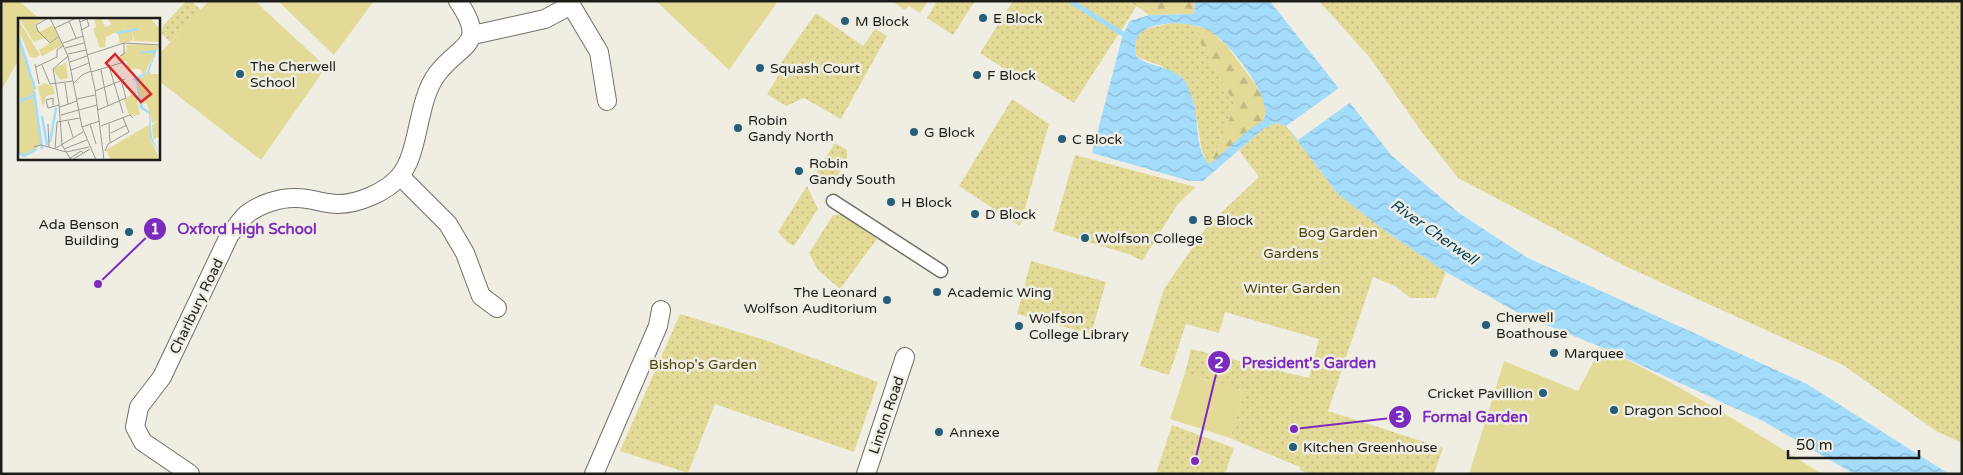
<svg xmlns="http://www.w3.org/2000/svg" width="1963" height="475" viewBox="0 0 1963 475" font-family="'Varela Round',sans-serif">
  <style>
    .grass { fill: url(#grass-dots) }
    .forest { fill: url(#forest-firs) }
    .park { fill: #e3da98 }
    .water { fill: url(#water-waves); fill-rule: evenodd }
    .pier { fill: #f0eee3 }
    .lines { fill: none; stroke-linecap: round; stroke-linejoin: round }
    .stream { stroke: #a4dcfc; stroke-width: 5 }
    .pedestrian-casing { stroke: #717066; stroke-width: 15 }
    .minor-casing { stroke: #717066; stroke-width: 20 }
    .pedestrian { stroke: #fff; stroke-width: 12 }
    .minor { stroke: #fff; stroke-width: 18 }
    .poi-dot { fill: #265d78; stroke: #f0eee3; stroke-width: 2 }
    .labels { text-anchor: middle; stroke-width: 5; stroke-linejoin: round; paint-order: stroke }
    .poi-label { font-size: 14px; fill: #1d1c18; stroke: #f0eee3; text-anchor: start }
    .park-label { font-size: 14px; fill: #4b440d; stroke: #f0eee3 }
    .street-label { font-size: 14px; fill: #1d1c18; stroke: #f0eee3 }
    .water-label { font-size: 15px; font-style: italic; fill: #04435d; stroke: #f0eee3 }
    .inset-river { fill: none; stroke: #a4dcfc; stroke-width: 2.5 }
    .inset-road { fill: none; stroke: #9c9a92; stroke-width: 1 }
    .view { fill: #d62828; fill-opacity: 0.15; stroke: #d62828; stroke-width: 2.5 }
    .inset-edge { fill: none; stroke: #1d1c18; stroke-width: 2.5 }
    .leader { fill: none; stroke: #7b2cbf; stroke-width: 2 }
    .callout-dot { fill: #7b2cbf; stroke: #f0eee3; stroke-width: 2 }
    .mark-label { font-size: 15px; text-anchor: middle; font-weight: bold; fill: #fff }
    .callout-label { font-size: 15px; text-anchor: middle; font-weight: bold; fill: #7b2cbf; stroke: #f0eee3; stroke-width: 5; stroke-linejoin: round; paint-order: stroke }
  </style>
  <defs>
    <pattern id="grass-dots" width="8" height="8" patternUnits="userSpaceOnUse" patternTransform="scale(1.25)"><rect width="8" height="8" fill="#e3da98"/><path d="M2 2h.1M6 6h.1" fill="none" stroke="#c2ba82" stroke-width="1.8" stroke-linecap="round"/></pattern>
    <pattern id="forest-firs" width="22" height="20" patternUnits="userSpaceOnUse" patternTransform="scale(1.25)"><rect width="22" height="20" fill="#e3da98"/><path d="M5 1l3.5 6h-7zM16 11l3.5 6h-7z" fill="#c2ba82"/></pattern>
    <pattern id="water-waves" width="16" height="10" patternUnits="userSpaceOnUse" patternTransform="scale(1.25)"><rect width="16" height="10" fill="#a4dcfc"/><path d="M0 5q4-4 8 0t8 0" fill="none" stroke="#8dbcd7"/></pattern>
  </defs>
  <rect width="100%" height="100%" fill="#f0eee3"/>
  <path class="grass" d="M186,1h5l10,9 -31,32 -8,-8 1,-8z
    M937,1h38l-22,34 -26,-17z
    M1013,1h116l7,6 -62,96 -46,-29 -5,7 -43,-28z
    M1319,1h643v442l-26,-12 -93,-66 -216,-98 -169,-89 -37,-47 -50,-72z
    M816,13l47,33 12,-17 12,7 -46,83 -37,-21 -18,8 -19,-12 15,-24v-9z
    M1171,23l19,1 45,81 -25,60 -4,-4 -5,-14 -6,-41 -33,-40 -23,-8 -4,-5v-15l7,-8z
    M1012,99l37,25 -29,102 -61,-40z
    M1276,123l10,3 52,68 50,39 58,39 -10,26h-26l-13,-11 -24,-10 -45,134 115,37 -9,26h-125l-9,-4v-3l-70,-29 14,-46 -59,-19 6,-24 118,29 10,-39 -94,-27 -6,21 -33,-9 -17,51 -29,-9 24,-77 44,-64 51,-48 -20,-27 24,-21z
    M835,143l12,7v10l-16,27 -17,-11z
    M1075,155l121,32 -18,17 -36,57 -11,-6 -78,-24z
    M807,186l11,23 -24,37 -6,-3 -10,-11z
    M833,215h9l35,24 -37,50 -22,-19 -9,-17z
    M1031,261l75,21 -15,52 -74,-20z
    M680,314l85,26 113,42 -24,70 -139,-48 -27,69 -68,-22z
    M1172,425l62,23 -9,26h-69z"/>
  <path class="forest" d="M1129,1h66l-1,13 -45,1z
    M1190,24l20,6 17,16 28,38 8,14 3,11 -3,12 -53,44 25,-60z"/>
  <path class="park" d="M1,1h18l21,18h-21v40l-18,32z
    M209,1h46l71,66 -65,93 -102,-79v-27z
    M278,1h96l-40,54z
    M656,1h122l-49,69z
    M892,1h36l-8,12 -11,-7 -4,4z
    M1601,347c77,36 149,82 221,127h-353l35,-113 74,30z
    M1185,373l59,19 -14,46 -60,-19z"/>
  <path class="water" d="M1195,1h75l122,155 67,57 69,45 279,126 142,90h-95l-91,-53 -162,-74 -81,-33 -74,-42 -58,-39 -50,-39 -52,-68 -10,-3 -13,6 -60,52h-13l-98,-28 31,-119 7,-13 19,-6 45,-1zM1171,23c13,1 25,1 37,7 18,8 69,71 55,90 -2,3 -7,5 -10,7 -15,11 -29,25 -43,37 -14,-10 -12,-41 -15,-57 -2,-7 -5,-15 -8,-22 -6,-17 -37,-18 -49,-27 -3,-3 -3,-7 -3,-11 1,-20 19,-21 36,-24z"/>
  <path class="pier" d="M1339,88l12,14 -53,38 -12,-14z"/>
  <g class="lines">
    <path class="stream" d="M1070,1l53,33"/>
    <defs>
      <path id="pedestrian" d="M833,201l108,70"/>
      <path id="minor" d="M473,35l72,-16 26,-14 28,47 8,49
        M400,176l48,48 17,29 16,43 16,12
        M190,474l-47,-32 -8,-15 4,-20 23,-30 68,-143c6,-6 11,-15 17,-20 13,-10 34,-17 50,-16 14,0 27,6 41,6 20,0 48,-12 61,-27 21,-23 17,-75 38,-103 23,-31 52,-27 21,-73
        M594,474l64,-148 3,-16
        M866,474l39,-117"/>
    </defs>
    <use href="#pedestrian" class="pedestrian-casing"/>
    <use href="#minor" class="minor-casing"/>
    <use href="#pedestrian" class="pedestrian"/>
    <use href="#minor" class="minor"/>
  </g>
  <g class="poi-dot">
    <circle cx="983" cy="18" r="5"/>
    <circle cx="845" cy="21" r="5"/>
    <circle cx="760" cy="68" r="5"/>
    <circle cx="240" cy="74" r="5"/>
    <circle cx="977" cy="75" r="5"/>
    <circle cx="738" cy="128" r="5"/>
    <circle cx="914" cy="132" r="5"/>
    <circle cx="1062" cy="139" r="5"/>
    <circle cx="799" cy="171" r="5"/>
    <circle cx="891" cy="202" r="5"/>
    <circle cx="975" cy="214" r="5"/>
    <circle cx="1193" cy="220" r="5"/>
    <circle cx="129" cy="232" r="5"/>
    <circle cx="1085" cy="238" r="5"/>
    <circle cx="937" cy="292" r="5"/>
    <circle cx="887" cy="300" r="5"/>
    <circle cx="1486" cy="325" r="5"/>
    <circle cx="1019" cy="326" r="5"/>
    <circle cx="1554" cy="353" r="5"/>
    <circle cx="1543" cy="393" r="5"/>
    <circle cx="1614" cy="410" r="5"/>
    <circle cx="939" cy="432" r="5"/>
    <circle cx="1293" cy="447" r="5"/>
  </g>
  <g class="labels">
    <g class="poi-label">
      <text x="993" y="23">E Block</text>
      <text x="855" y="26">M Block</text>
      <text x="250" y="71">The Cherwell<tspan x="250" dy="16">School</tspan></text>
      <text x="770" y="73">Squash Court</text>
      <text x="987" y="80">F Block</text>
      <text x="748" y="125">Robin<tspan x="748" dy="16">Gandy North</tspan></text>
      <text x="924" y="137">G Block</text>
      <text x="1072" y="144">C Block</text>
      <text x="809" y="168">Robin<tspan x="809" dy="16">Gandy South</tspan></text>
      <text x="901" y="207">H Block</text>
      <text x="985" y="219">D Block</text>
      <text x="1203" y="225">B Block</text>
      <text x="119" y="229" text-anchor="end">Ada Benson<tspan x="119" dy="16">Building</tspan></text>
      <text x="1095" y="243">Wolfson College</text>
      <text x="877" y="297" text-anchor="end">The Leonard<tspan x="877" dy="16">Wolfson Auditorium</tspan></text>
      <text x="947" y="297">Academic Wing</text>
      <text x="1496" y="322">Cherwell<tspan x="1496" dy="16">Boathouse</tspan></text>
      <text x="1029" y="323">Wolfson<tspan x="1029" dy="16">College Library</tspan></text>
      <text x="1564" y="358">Marquee</text>
      <text x="1533" y="398" text-anchor="end">Cricket Pavillion</text>
      <text x="1624" y="415">Dragon School</text>
      <text x="949" y="437">Annexe</text>
      <text x="1303" y="452">Kitchen Greenhouse</text>
    </g>
    <g class="park-label">
      <text x="1338" y="237">Bog Garden</text>
      <text x="1291" y="258">Gardens</text>
      <text x="1292" y="293">Winter Garden</text>
      <text x="703" y="369">Bishop's Garden</text>
    </g>
    <g class="street-label">
      <text transform="translate(196 306) rotate(-64)" y="5">Charlbury Road</text>
      <text transform="translate(886 415) rotate(-71)" y="5">Linton Road</text>
    </g>
    <g class="water-label">
      <text transform="translate(1434 232) rotate(35)" y="5">River Cherwell</text>
    </g>
  </g>
  <g transform="translate(18 18)">
    <rect width="142" height="142" fill="#f0eee3"/>
    <path d="M89,0h43l10,11v13l-26,-1 -2,-11 -6,2 -4,-11 -10,4zM0,1l22,36 -5,3 -5,-1 -12,-28zM0,19l13,39 9,54 1,15 -18,11 -5,-3zM122,26l19,2 -15,29 -4,-6h-6zM133,53v3h9v62l-7,4 -1,-15 6,-4 -6,2 -5,-20 -4,1 -5,-17 1,-8z" fill="#e3da98"/>
    <path d="M0,19l9,22 8,35h-13l7,-6 2,-7z" fill="#e3da98"/>
    <path d="M0,83l9,11 -3,2v20l-6,2z" fill="#e3da98"/>
    <path d="M1,0h25l-9,7 5,7 12,-7 6,11 -8,6 -6,-4 -10,4zM76,0h7l4,9 17,-6 4,11 6,-2 1,11 -13,2 -2,-10h-4l-8,4 -1,10 -5,1 -7,-19 3,-2zM41,19l4,8 -21,11 -3,-6zM122,26l-6,25 -7,1v-9l-10,1v-4l10,-8 -1,-5zM48,44l2,16 -8,2 -7,-11zM26,65l9,3 2,8 -9,2 -3,12 -5,-21zM117,73l5,23 -6,2 -5,-1 -5,-15zM132,106v14l10,22h-49l-5,-10z" fill="#e3da98"/>
    <path d="M142,24l-11,30 -9,6 -2,8 5,21 7,5 2,26 8,17 -10,-17 -1,-24 -9,-6 -4,-26 -4,-3 15,-7z" fill="#a4dcfc"/>
    <path class="inset-river" d="M99,15l21,-4M0,17l17,54M123,35l14,-2 -1,4M16,73l8,58M2,83l15,-6M24,98l5,29M32,124l6,-34M0,134l6,4 13,-7"/>
    <path class="inset-road" d="M30,0l-12,7 2,6 12,12 9,-7M32,0l18,38 14,71 14,33M61,0l16,71 9,71M51,3l7,17M62,4l7,-3 2,7 -8,4M37,10l21,-10M45,25l20,-7M47,30l19,-5M50,36l18,-4M69,37l37,-12 37,2M102,38l4,-2v-11M52,44l17,-6M17,46l4,20M24,47l8,19 23,-3M91,48l14,47M18,49l21,-10v-7l7,-5M53,52l18,-7M83,52l7,36M73,54l33,-10M47,65l3,21M55,66l9,-9 9,-4M77,73l30,-12M59,81l18,-4M41,85l3,42 9,15M41,85l-6,-34 15,-13M35,87v-7l-7,2 2,8 11,-3M42,89l17,-6M80,92l28,-12 -5,-18M43,97l36,-10M50,103l5,16M30,106l1,23M72,106l6,20M91,106l1,18M83,108l29,-11 3,3M64,109l18,-6M93,115l16,-8M16,129l7,-2 25,7 23,-5M38,130l27,-16M37,131l2,-27 23,-4M46,131l23,-9M87,133l3,-7 21,-12 -6,-14M51,141l12,-8 2,2M54,142l18,-11"/>
    <path class="view" d="M97,36l36,40 -10,8 -35,-39z"/>
    <rect width="142" height="142" class="inset-edge"/>
  </g>
  <path class="leader" d="M98 284L155 229M1195 461L1219 362M1294 429L1400 417"/>
  <g class="callout-dot">
    <circle cx="98" cy="284" r="5"/>
    <circle cx="1195" cy="461" r="5"/>
    <circle cx="1294" cy="429" r="5"/>
    <circle cx="155" cy="229" r="12"/>
    <circle cx="1219" cy="362" r="12"/>
    <circle cx="1400" cy="417" r="12"/>
  </g>
  <g class="mark-label">
    <text x="155" y="234">1</text>
    <text x="1219" y="368">2</text>
    <text x="1400" y="422">3</text>
  </g>
  <g class="callout-label">
    <text x="247" y="234">Oxford High School</text>
    <text x="1309" y="368">President's Garden</text>
    <text x="1475" y="422">Formal Garden</text>
  </g>
  <rect width="1963" height="475" fill="none" stroke="#1d1c18" stroke-width="5"/>
  <path d="M1788 450v8h131v-8" fill="none" stroke="#1d1c18" stroke-width="2.5"/>
  <text x="1796" y="450" font-size="15" fill="#1d1c18" stroke="#f0eee3" stroke-width="4" paint-order="stroke">50 m</text>
</svg>
